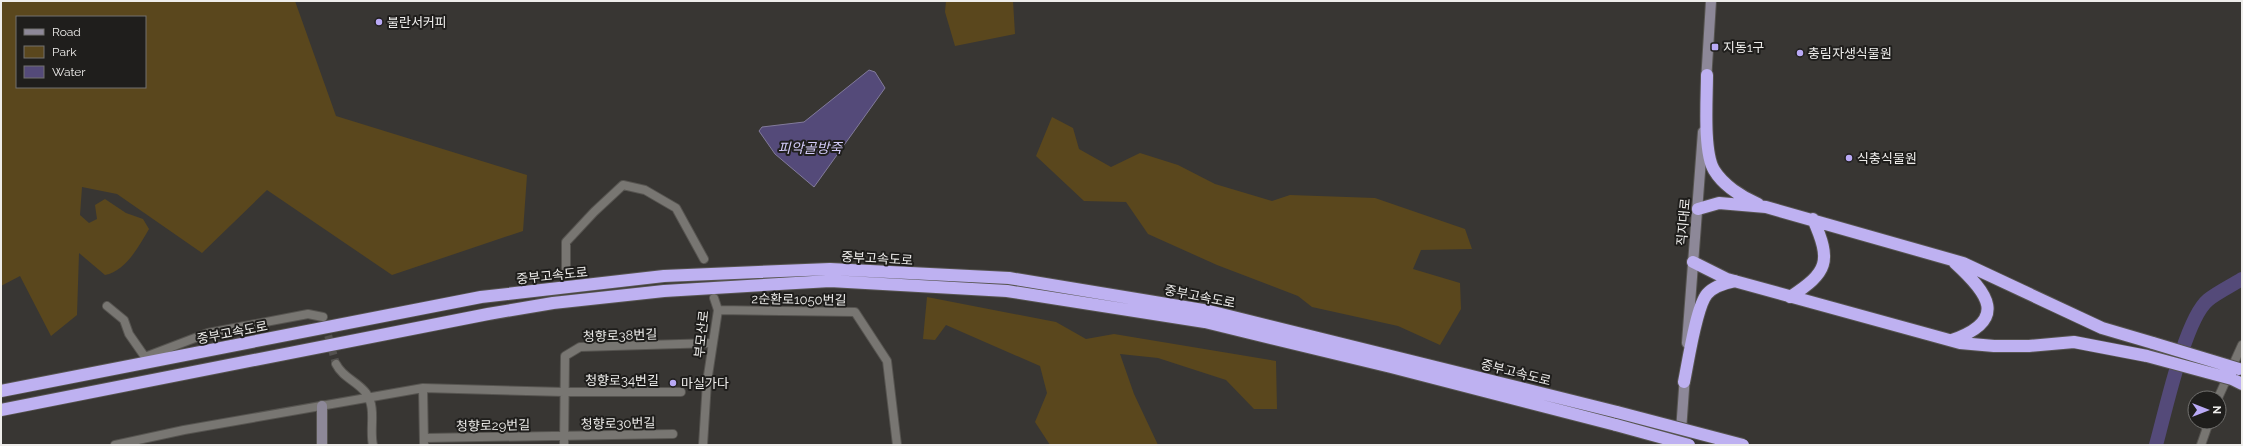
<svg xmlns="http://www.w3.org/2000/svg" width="2243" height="446" viewBox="0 0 2243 446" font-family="Raleway,'Noto Sans KR',sans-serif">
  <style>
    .green { fill: #5a471d; fill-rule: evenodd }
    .water { fill: #544a79; stroke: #827b9b }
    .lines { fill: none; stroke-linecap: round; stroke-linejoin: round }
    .river { stroke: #544a79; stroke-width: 14 }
    .street-tunnel { stroke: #53514f; stroke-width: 8; stroke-dasharray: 8 4; stroke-linecap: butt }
    .street-casing { stroke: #565450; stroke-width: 10 }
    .secondary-casing { stroke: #565450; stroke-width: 12 }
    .highway-casing { stroke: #565450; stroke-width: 14 }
    .street { stroke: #787672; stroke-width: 8 }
    .secondary { stroke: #8d8898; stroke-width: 10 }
    .highway { stroke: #beb1f1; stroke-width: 12 }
    .highway-bridge-casing { stroke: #565450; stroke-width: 14; stroke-linecap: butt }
    .highway-bridge { stroke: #beb1f1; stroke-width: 12 }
    .poi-dot { fill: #baaaf6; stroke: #1f1e1c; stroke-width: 1.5 }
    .labels { text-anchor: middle; stroke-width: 4; stroke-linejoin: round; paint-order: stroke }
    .poi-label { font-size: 13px; fill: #eeedeb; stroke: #1f1e1c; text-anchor: start }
    .street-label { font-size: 13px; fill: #eeedeb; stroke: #1f1e1c }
    .water-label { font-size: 14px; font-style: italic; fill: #d3cbf9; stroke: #1f1e1c }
  </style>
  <rect width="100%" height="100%" fill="#383633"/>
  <path class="green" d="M1,1h294l41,115 191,59 -4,56 -131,44 -125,-85 -65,63 -85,-59 -35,-7 -2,28 9,8 8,-4 -2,-14 10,-6 21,14 17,6 6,10c-10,17 -23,42 -44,46l-26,-22 -2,62 -26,21 -31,-60 -19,10zM17,17h128v70h-128z
    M946,1h67l2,33 -60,12 -10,-34z
    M1052,117l21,11 6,21 32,18 29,-14 38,12 37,19 57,17 18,-6 85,3 90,31 7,20 -51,1 -8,19 47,14 1,26 -21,36 -42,-19 -86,-19 -14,-11 -81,-31 -69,-31 -22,-32 -42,-1 -48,-45z
    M927,297l129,25 30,17 28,-5 162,27 1,48h-23l-28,-29 -68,-22 -38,-4 14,40 24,51h-108l-15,-23 12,-29 -7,-27 -94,-41 -11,15 -12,-1z"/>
  <path class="water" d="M869,70l6,2 10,16 -71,99 -39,-33 -16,-23 3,-4 42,-5z"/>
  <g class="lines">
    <path class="river" d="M2156,445c9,-32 29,-126 52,-145 10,-8 23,-14 34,-21"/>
    <path class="street-tunnel" d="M325,324l11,40"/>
    <defs>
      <path id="street" d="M566,268v-26l28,-30 29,-27 22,5 31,18 28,51
        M107,306l17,14 5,14 16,23 63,-24 100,-19 15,3
        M718,310l137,2 32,49 10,84
        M336,364c7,14 21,17 30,29 11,15 3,36 7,52
        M423,388l1,57
        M2218,398l24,-53
        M424,438l249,-4
        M115,445l69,-15 239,-42 141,4h117
        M564,445l1,-89 15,-9 133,-4
        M703,445l4,-63 11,-72 -4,-12
        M2201,445l8,-23"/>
      <path id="secondary" d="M1706,82l5,-81
        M1687,343l16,-211
        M322,445v-39
        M1680,445l5,-70"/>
      <path id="highway" d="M1707,75c0,22 -4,77 7,95 9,15 28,27 44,34
        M1698,209l21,-6 47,4 197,56 139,65 51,15
        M1693,262l34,17 233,64 34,3h35l45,-4 73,14
        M1790,297c38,-25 42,-35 23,-78
        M1952,340c57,-20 36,-47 3,-77
        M2232,379l10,5
        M1684,382c4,-19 12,-75 23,-88 7,-8 18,-11 28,-13
        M1,391l480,-94 183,-21 166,-7 179,9 200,33 408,101
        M1,410l487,-96 65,-11 111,-12 166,-10 177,10 198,31 186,45 225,58"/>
    </defs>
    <use href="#street" class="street-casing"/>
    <use href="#secondary" class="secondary-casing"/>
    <use href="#highway" class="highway-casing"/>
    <use href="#street" class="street"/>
    <use href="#secondary" class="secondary"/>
    <use href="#highway" class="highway"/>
    <defs>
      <path id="highway-bridge" d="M2153,343l86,26
        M2147,356l85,23
        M1617,412l126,33
        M1616,425l73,20"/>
    </defs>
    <use href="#highway-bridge" class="highway-bridge-casing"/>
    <use href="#highway-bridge" class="highway-bridge"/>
  </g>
  <g class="poi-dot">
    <circle cx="379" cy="22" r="4"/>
    <rect x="1711" y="43" width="8" height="8" rx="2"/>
    <circle cx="1800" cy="53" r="4"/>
    <circle cx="1849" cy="158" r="4"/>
    <circle cx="673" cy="383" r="4"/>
  </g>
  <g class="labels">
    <g class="poi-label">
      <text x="387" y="27">불란서커피</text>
      <text x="1723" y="52">지동1구</text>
      <text x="1808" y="58">충림자생식물원</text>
      <text x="1857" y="163">식충식물원</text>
      <text x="681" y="388">마실가다</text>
    </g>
    <g class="street-label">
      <text transform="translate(1683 222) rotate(-85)" y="5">직지대로</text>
      <text transform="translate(877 258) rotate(3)" y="5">중부고속도로</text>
      <text transform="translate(552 275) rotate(-6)" y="5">중부고속도로</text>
      <text transform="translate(1200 296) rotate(11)" y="5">중부고속도로</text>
      <text transform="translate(799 299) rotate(1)" y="5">2순환로1050번길</text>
      <text transform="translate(232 332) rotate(-11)" y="5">중부고속도로</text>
      <text transform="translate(701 334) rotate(-84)" y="5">부모산로</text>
      <text transform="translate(620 335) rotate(-2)" y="5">청향로38번길</text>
      <text transform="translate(1516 372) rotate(14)" y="5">중부고속도로</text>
      <text x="622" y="385">청향로34번길</text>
      <text transform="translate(618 423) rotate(-1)" y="5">청향로30번길</text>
      <text transform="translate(493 425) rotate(-1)" y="5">청향로29번길</text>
    </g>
    <g class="water-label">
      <text x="810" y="153">피악골방죽</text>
    </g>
  </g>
  <rect width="2243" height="446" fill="none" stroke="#eeedeb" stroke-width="4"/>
  <rect x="16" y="16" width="130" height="72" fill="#1f1e1c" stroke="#72716f"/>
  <rect x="24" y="29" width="20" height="6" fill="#8d8898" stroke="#72716f"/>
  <text x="52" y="36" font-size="12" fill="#eeedeb">Road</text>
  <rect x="24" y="46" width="20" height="12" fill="#5a471d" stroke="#72716f"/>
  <text x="52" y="56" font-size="12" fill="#eeedeb">Park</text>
  <rect x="24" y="66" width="20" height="12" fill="#544a79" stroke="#72716f"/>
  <text x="52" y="76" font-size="12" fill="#eeedeb">Water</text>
  <g transform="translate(2207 410) rotate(90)"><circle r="19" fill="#1f1e1c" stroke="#72716f"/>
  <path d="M0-3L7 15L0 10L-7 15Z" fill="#baaaf6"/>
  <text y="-6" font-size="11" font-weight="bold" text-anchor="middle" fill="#eeedeb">N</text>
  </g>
</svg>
